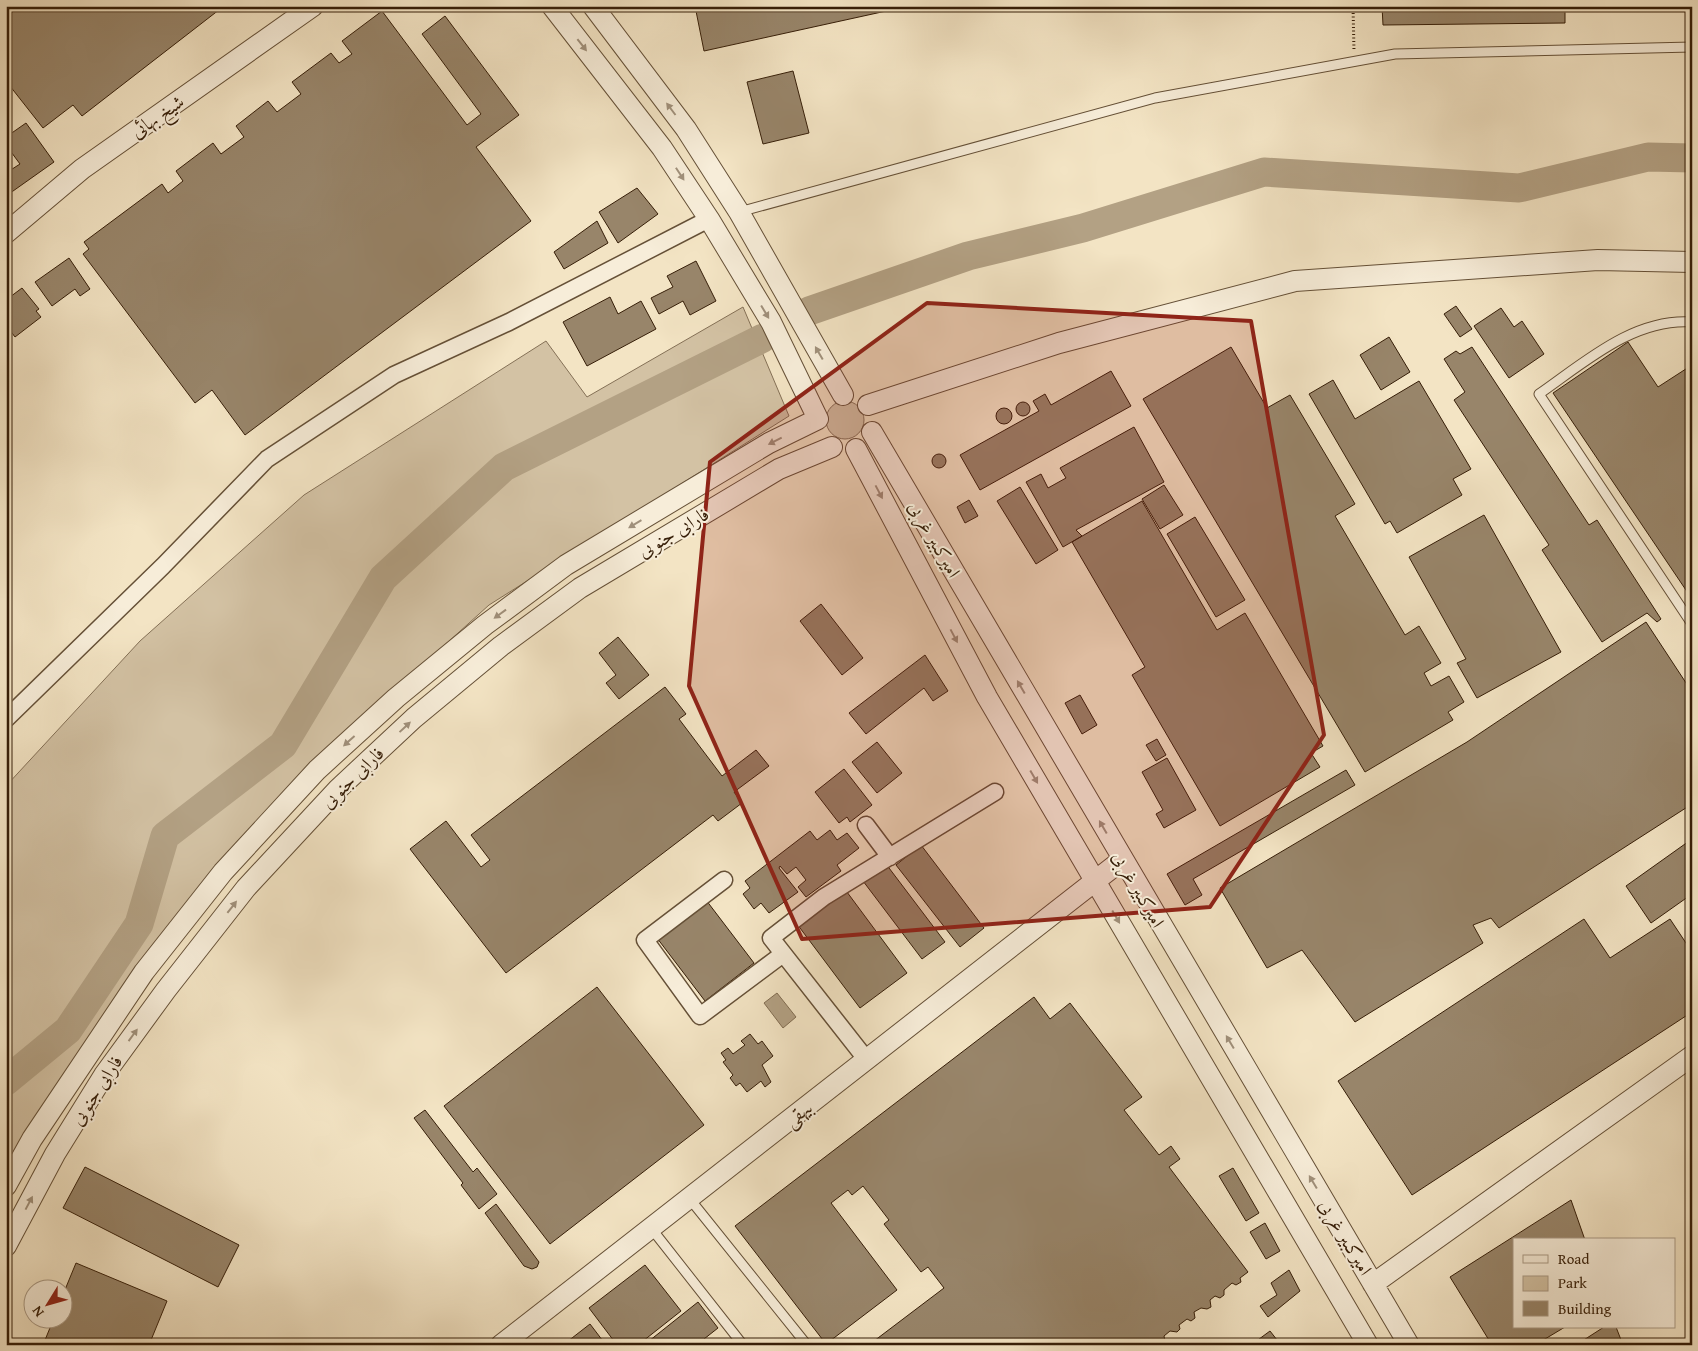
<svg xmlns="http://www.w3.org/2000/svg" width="1698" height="1351" viewBox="0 0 1698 1351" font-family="'Gentium Book Plus',Amiri,serif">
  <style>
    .green { fill: #d3c2a4; stroke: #847056 }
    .water { fill: #b3a184; stroke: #816d52 }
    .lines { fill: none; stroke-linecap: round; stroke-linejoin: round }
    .river { stroke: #b3a184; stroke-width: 29 }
    .building { fill: #98856a; stroke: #361e08 }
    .service-casing { stroke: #655037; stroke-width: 11 }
    .minor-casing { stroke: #655037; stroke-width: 19 }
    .tertiary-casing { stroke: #655037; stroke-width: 22 }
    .path { stroke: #361e08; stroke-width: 3; stroke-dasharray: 1 2.5; stroke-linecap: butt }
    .service { stroke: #f7edd9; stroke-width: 9 }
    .minor { stroke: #f7edd9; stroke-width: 16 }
    .tertiary { stroke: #f7edd9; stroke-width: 20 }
    .oneway { fill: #a0907b }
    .marked { fill: #8f2418; fill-opacity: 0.2; stroke: #8f2418; stroke-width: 4; stroke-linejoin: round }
    .labels { text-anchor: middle; stroke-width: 4; stroke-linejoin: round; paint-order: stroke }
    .street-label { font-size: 19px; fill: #361e08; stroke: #f7edd9 }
  </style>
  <rect width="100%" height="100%" fill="#f3e4c4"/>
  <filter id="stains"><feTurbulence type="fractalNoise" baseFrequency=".004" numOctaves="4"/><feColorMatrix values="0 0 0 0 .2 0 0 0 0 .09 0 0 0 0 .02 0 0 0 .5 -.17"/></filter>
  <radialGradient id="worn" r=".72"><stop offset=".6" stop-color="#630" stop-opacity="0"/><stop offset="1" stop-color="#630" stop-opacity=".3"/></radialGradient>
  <path class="green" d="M743,307l46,109 -300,189 -134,121 -125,125 -224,317v-382l134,-145 164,-146 242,-154 41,56z
    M826 420a19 19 0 1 1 38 0a19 19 0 1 1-38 0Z"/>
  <path class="water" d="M777,993l19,24 -13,11 -19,-25z"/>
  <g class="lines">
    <path class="river" d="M809,311l159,-55 115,-28 181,-56 255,16 129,-31 44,1
      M6,1081l62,-51 71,-106 26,-88 118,-91 100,-167 121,-111 259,-129"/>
  </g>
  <path class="building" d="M6,6h218l-142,110 -9,-11 -30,23 -37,-47z
    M695,6h214l-205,45z
    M997,6h19l-18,5z
    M1382,6h183v17l-182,2z
    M382,11l85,114 14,-11 -59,-80 23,-18 74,99 -43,32 55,74 -286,214 -33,-45 -17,13 -112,-149 6,-5 -5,-7 78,-58 6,9 15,-12 -7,-10 37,-28 8,11 23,-17 -8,-11 32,-25 9,11 24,-18 -9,-12 39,-29 8,10 13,-9 -10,-13z
    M793,71l16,62 -46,11 -16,-62z
    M26,123l28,39 -48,34v-23l14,-9 -14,-19v-8z
    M637,188l21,26 -40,29 -19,-31z
    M597,221l11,22 -44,26 -10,-17z
    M69,258l21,31 -10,7 -5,-7 -23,17 -17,-24z
    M696,261l20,40 -26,14 -7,-14 -24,13 -8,-16 22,-11 -6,-11z
    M22,288l17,21 -3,2 5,6 -26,20 -6,-8 -3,3v-32z
    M610,297l8,17 23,-13 15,28 -69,37 -24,-44z
    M1456,306l16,23 -12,8 -16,-23z
    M1501,308l13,19 8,-6 22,33 -35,24 -35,-52z
    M1389,337l21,35 -29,18 -21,-35z
    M1628,342l30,45 34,-22v234l-139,-206z
    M1231,347l36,61 23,-13 65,109 -20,12 70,119 14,-9 22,37 -17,10 7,13 18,-10 15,26 -16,10 5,8 -88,52 -222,-373z
    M1472,347l117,178 8,-5 64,99 -4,3 -10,-9 -45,29 -60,-92 7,-5 -95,-145 11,-8 -21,-33 12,-8 4,3z
    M1111,371l20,35 -151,84 -20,-35 79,-44 -6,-10 12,-7 6,11z
    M1333,380l22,39 64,-38 52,88 -18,10 9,16 -65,38 -7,-12 -5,3 -76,-130z
    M1016 409a7 7 0 1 1 14 0a7 7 0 1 1-14 0Z
    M996 416a8 8 0 1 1 16 0a8 8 0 1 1-16 0Z
    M1134,427l30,55 -88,48 6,6 -19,11 -37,-65 15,-8 7,14 18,-10 -6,-10z
    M932 461a7 7 0 1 1 14 0a7 7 0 1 1-14 0Z
    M1164,485l19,30 -23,14 -18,-30z
    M1020,487l38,63 -22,14 -39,-63z
    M969,500l9,16 -13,7 -8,-16z
    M1142,501l75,129 28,-17 78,133 -12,7 9,14 -100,59 -88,-151 13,-8 -73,-125z
    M1484,515l77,137 -84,46 -20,-35 9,-4 -57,-102z
    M1195,517l50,83 -29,17 -49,-83z
    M821,604l42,54 -21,17 -42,-54z
    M1646,622l46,70v112l-193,124 -8,-10 -18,7 10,18 -128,79 -53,-72 -35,18 -47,-80 247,-146z
    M618,637l31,38 -30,24 -13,-16 10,-8 -17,-22z
    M925,655l23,36 -15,10 -9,-13 -58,46 -17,-21z
    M665,687l21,27 -7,5 43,57 34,-26 13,16 -35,26 8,11 -24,18 -5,-6 -207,158 -96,-124 36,-28 35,46 9,-7 -19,-25z
    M1080,695l17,30 -15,9 -17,-31z
    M1157,739l9,16 -10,6 -10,-16z
    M877,742l25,31 -25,20 -25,-31z
    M1167,758l29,52 -32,18 -8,-14 7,-4 -21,-38z
    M844,769l28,36 -22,17 -3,-5 -8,6 -24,-31z
    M1346,770l9,15 -162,94 9,16 -17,10 -18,-31z
    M830,830l7,10 10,-7 12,15 -22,17 4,6 -35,26 -8,-10 8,-7 -10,-13 -9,7 -7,-8 -1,2 19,24 -29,21 -8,-10 -7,6 -11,-15 7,-6 -5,-7 65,-50 7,9z
    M1692,839v55l-41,29 -25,-37z
    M921,845l63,83 -24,19 -64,-82z
    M886,864l59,78 -23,17 -59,-78z
    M844,888l63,85 -47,35 -63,-84z
    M706,900l48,63 -49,38 -48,-63z
    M1584,919l26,39 60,-39 22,33v60l-280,183 -74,-114z
    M597,987l107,138 -154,119 -106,-138z
    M1034,997l16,22 20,-16 72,94 -18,13 35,45 12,-9 9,13 -11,8 79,105 -8,6 1,4 -5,3 -4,-2 -8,7v5l-4,3 -5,-2 -5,4 1,7 -4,2 -6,-1 -7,4 1,6 -4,3 -4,-2 -8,6 1,4 -3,3 -7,-1 -6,5 1,5 -4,4h-284l-3,-4 70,-53 -16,-21 -7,5 -37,-48 5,-4 -26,-34 -11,9 -4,-5 -17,13 66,87 -71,54 -91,-118z
    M750,1034l8,10 4,-3 11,15 -11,9 9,17 -6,5 -4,-6 -14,11 -7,-9 -4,3 -6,-8 3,-3 -10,-13 3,-2 -5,-7 7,-5 5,6 12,-9 -4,-4z
    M425,1110l48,62 4,-4 20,26 -18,15 -18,-24 2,-2 -49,-65z
    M85,1167l154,78 -21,42 -155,-79z
    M1233,1168l26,45 -13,8 -27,-45z
    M1571,1200l14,40h-71v87h51l-30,18h-43l-42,-68z
    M496,1204l43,58 -2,5 -5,2 -8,-3 -39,-53z
    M1265,1223l15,28 -14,8 -16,-27z
    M76,1263l91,38 -18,44h-106l11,-27h8v-21z
    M645,1265l36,46 -43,34h-21l-28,-37z
    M1289,1270l11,21 -32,26 -8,-11 17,-11 -6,-12z
    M698,1302l20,26 -14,11 5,5 3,-1 2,2h-70z
    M590,1324l16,21h-43z
    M1604,1327h12l7,18h-47z
    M1270,1331l11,14h-30z"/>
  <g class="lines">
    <defs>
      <path id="service" d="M739,212l416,-114 240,-44 297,-7
        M1692,322c-59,-4 -108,41 -153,72l153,230
        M689,1198l118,147
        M651,1228l92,117"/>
      <path id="minor" d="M6,719l157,-153 104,-107 127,-84 115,-53 200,-103
        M866,825l24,32
        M724,880l-79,60 55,76 83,-62
        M866,1059l-95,-121 53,-41 171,-105"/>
      <path id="tertiary" d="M593,6l93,123 53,83 104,183
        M6,233l76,-64 231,-163
        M868,405l191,-62 236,-62 303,-21 94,2
        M872,432l537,913
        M856,449l131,248 381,648
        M6,1186l26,-47 112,-167 79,-100 94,-102 79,-72 89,-73 81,-60 203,-122 49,-24 -47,-97 -62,-103 -47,-71 -110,-142
        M6,1246l49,-92 49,-79 62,-85 80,-102 92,-99 76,-71 87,-72 79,-58 199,-119 53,-22
        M1373,1284l319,-228
        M501,1345l621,-485"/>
    </defs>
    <use href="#service" class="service-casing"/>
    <use href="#minor" class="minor-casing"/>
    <use href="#tertiary" class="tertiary-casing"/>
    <path class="path" d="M1353,6l1,45"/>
    <use href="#service" class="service"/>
    <use href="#minor" class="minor"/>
    <use href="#tertiary" class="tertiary"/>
  </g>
  <defs><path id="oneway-solid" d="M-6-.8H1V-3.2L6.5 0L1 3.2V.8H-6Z" transform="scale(1.25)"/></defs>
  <g class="oneway">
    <use href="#oneway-solid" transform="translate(582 45) rotate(52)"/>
    <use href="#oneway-solid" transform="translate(671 109) rotate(-127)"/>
    <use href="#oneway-solid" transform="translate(680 174) rotate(57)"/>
    <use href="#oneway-solid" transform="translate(765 312) rotate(59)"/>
    <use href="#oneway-solid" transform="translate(819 353) rotate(-120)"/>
    <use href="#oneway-solid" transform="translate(775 441) rotate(153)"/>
    <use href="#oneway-solid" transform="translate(879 492) rotate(62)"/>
    <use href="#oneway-solid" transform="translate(635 524) rotate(149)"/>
    <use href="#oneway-solid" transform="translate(500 614) rotate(144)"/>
    <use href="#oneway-solid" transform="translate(954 636) rotate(62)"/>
    <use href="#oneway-solid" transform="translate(1021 687) rotate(-120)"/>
    <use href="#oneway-solid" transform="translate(405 727) rotate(-43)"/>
    <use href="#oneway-solid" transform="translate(349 741) rotate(138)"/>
    <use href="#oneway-solid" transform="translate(1034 777) rotate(60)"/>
    <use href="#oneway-solid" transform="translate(1103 827) rotate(-120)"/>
    <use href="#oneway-solid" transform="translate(232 907) rotate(-52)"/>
    <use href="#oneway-solid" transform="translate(1116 917) rotate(60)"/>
    <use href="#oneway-solid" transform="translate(133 1035) rotate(-54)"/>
    <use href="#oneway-solid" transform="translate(1230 1042) rotate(-121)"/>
    <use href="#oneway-solid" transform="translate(1313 1182) rotate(-121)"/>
    <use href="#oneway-solid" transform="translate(29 1203) rotate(-62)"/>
  </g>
  <path class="marked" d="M927,303l324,18 73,414 -114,172 -408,32 -113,-253 21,-224z"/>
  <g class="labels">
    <g class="street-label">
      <text transform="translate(157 116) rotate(-35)" y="7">شیخ بهائی</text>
      <text transform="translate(673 532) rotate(-31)" y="7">فارابی جنوبی</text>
      <text transform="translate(935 539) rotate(60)" y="7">امیرکبیر غربی</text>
      <text transform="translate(352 777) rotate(-44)" y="7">فارابی جنوبی</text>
      <text transform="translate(1139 889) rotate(60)" y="7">امیرکبیر غربی</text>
      <text transform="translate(96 1090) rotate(-57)" y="7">فارابی جنوبی</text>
      <text transform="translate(798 1113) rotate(-38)" y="7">بیهقی</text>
      <text transform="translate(1346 1237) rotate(59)" y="7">امیرکبیر غربی</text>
    </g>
  </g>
  <rect width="1698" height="1351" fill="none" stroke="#f3e4c4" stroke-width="25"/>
  <rect x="8" y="8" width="1683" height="1336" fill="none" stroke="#361e08" stroke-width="2.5"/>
  <rect x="12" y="12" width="1673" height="1326" fill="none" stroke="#361e08"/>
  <rect x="1513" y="1238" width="162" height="90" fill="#f7edd9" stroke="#aa9a85"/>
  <rect x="1523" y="1255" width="25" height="8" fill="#f7edd9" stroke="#aa9a85"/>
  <text x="1558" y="1264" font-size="15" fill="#361e08">Road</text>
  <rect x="1523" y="1276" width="25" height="15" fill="#d3c2a4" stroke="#aa9a85"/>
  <text x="1558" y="1288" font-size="15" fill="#361e08">Park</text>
  <rect x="1523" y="1301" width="25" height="15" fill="#98856a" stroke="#aa9a85"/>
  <text x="1558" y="1314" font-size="15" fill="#361e08">Building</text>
  <g transform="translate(48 1304) rotate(233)"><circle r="24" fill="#f7edd9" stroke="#aa9a85"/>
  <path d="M0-4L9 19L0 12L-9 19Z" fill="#8f2418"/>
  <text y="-8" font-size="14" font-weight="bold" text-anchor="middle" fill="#361e08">N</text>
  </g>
  <rect width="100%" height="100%" filter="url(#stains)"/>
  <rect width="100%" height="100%" fill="url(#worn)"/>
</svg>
